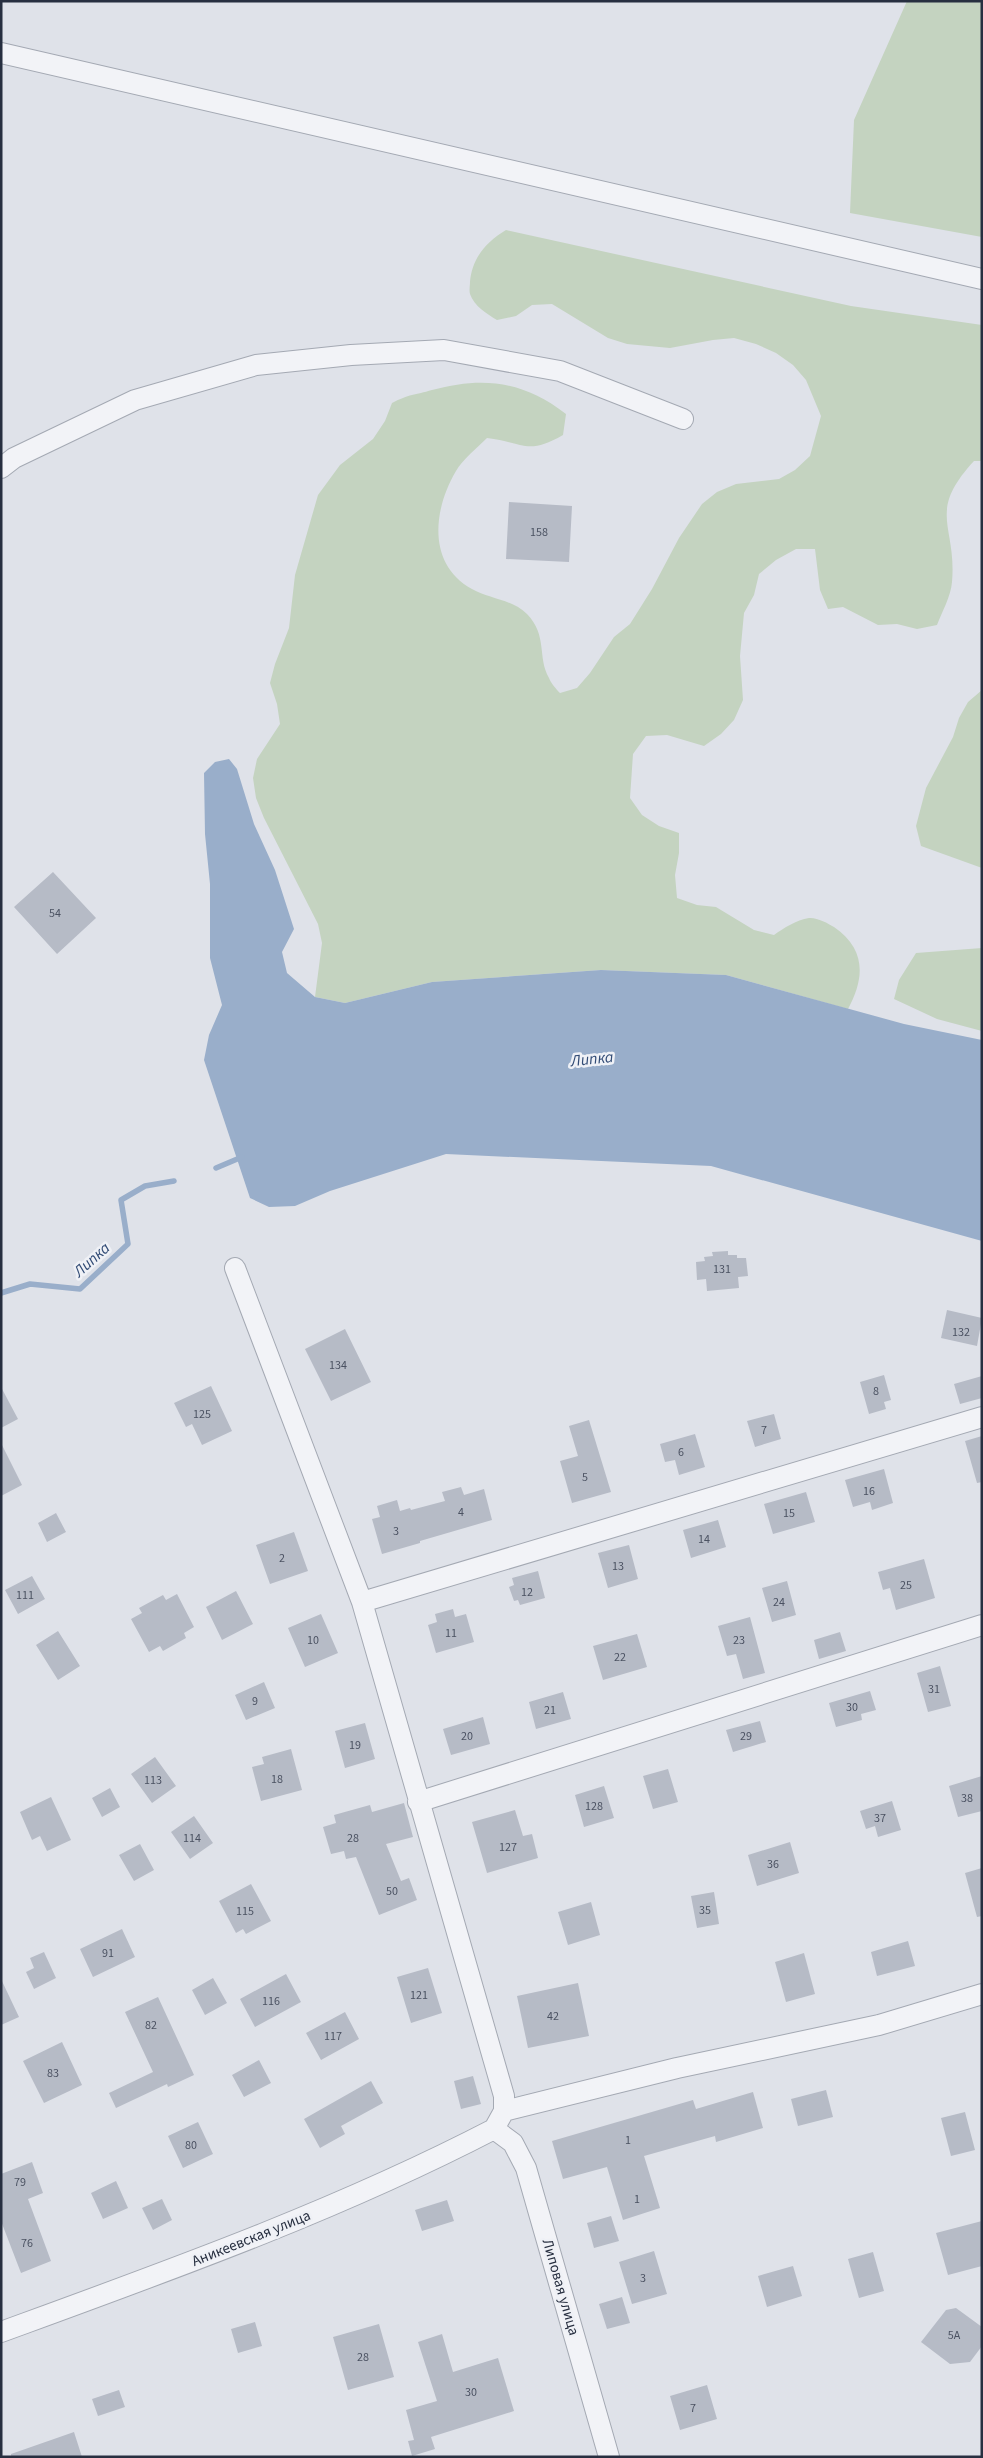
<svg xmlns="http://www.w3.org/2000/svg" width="983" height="2458" viewBox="0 0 983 2458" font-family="'Source Sans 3',sans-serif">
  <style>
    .green { fill: #c4d3c0 }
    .water { fill: #99aeca }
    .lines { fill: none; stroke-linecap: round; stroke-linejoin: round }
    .stream { stroke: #99aeca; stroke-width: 5.5 }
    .building { fill: #b6bbc6 }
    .minor-casing { stroke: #a4a9b3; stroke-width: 22 }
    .minor { stroke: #f2f3f7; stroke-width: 20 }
    .labels { text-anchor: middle; stroke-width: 5; stroke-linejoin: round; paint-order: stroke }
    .number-label { font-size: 12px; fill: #4b5262 }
    .street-label { font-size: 15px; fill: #272f40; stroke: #eff1f6 }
    .water-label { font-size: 16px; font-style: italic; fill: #314b75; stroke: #eff1f6 }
  </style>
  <rect width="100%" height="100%" fill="#dfe2e9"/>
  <path class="green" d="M907,1h75v236l-132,-24 4,-93z
    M506,230l345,76 131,19v136h-8c-48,52 -17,64 -22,121 -1,14 -10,30 -15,43l-20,4 -20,-5 -19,1 -35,-18 -15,2 -8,-19 -5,-41h-19l-20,11 -17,14 -5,21 -10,18 -4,43 3,44 -9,20 -13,14 -17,12 -37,-11 -21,1 -13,18 -3,44 12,17 17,11 20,7v20l-4,22 2,23 20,7 19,2 38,23 20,5c10,-7 22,-15 35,-17 7,-1 19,5 25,9 32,22 31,51 14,82l-122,-34 -125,-5 -169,12 -87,21 -30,-6 7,-54 -4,-19 -54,-106 -8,-20 -3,-20 4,-19 23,-35 -3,-20 -7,-21 5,-19 14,-36 6,-53 23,-80 22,-30 33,-26 12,-18 7,-18c17,-9 23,-8 40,-13 51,-14 92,-9 134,24l-3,21c-36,21 -40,7 -76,3 -10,10 -24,21 -31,33 -23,39 -29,93 16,118 17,10 40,10 55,25 21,22 10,43 22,64 2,5 7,11 11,15l17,-5 13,-15 24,-36 16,-13 22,-35 27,-51 23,-34 15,-12 19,-8 43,-5 16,-9 15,-14 11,-40 -15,-36 -13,-15 -17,-12 -20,-9 -22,-6 -21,2 -43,8 -43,-4 -19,-6 -56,-34 -20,1 -16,11 -19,4c-10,-6 -23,-14 -27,-26 -1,-3 0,-9 0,-12 2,-24 16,-40 36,-52z
    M982,690v178l-61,-22 -5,-20 10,-38 27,-51 6,-19 9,-16z
    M982,948v83l-45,-12 -43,-20 5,-19 17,-27z"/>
  <path class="water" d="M229,759l8,10 17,55 21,46 19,59 -12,23 5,21 28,24 30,6 87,-21 169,-12 125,5 178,49 78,16v201l-271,-75 -265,-12 -116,37 -35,15 -26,1 -19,-9 -46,-138 5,-25 13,-30 -12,-47v-74l-5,-50 -1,-61 11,-11z"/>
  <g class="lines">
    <path class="stream" d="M216,1168l26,-11
      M1,1293l29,-9 50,5 48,-45 -7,-44 24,-14 29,-5"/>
  </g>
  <path class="building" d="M509,502l63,4 -3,56 -63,-3z
    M53,872l43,46 -39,36 -43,-47z
    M728,1251v4h9v3h9l2,18 -10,1 1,11 -32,3 -1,-12 -9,1 -1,-18 9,-1 -1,-4 9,-1 -1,-4z
    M947,1310l35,8 -5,28 -36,-8z
    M345,1329l26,53 -40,19 -26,-52z
    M884,1375l7,25 -7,2 2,7 -17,5 -9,-32z
    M982,1376v22l-22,6 -6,-20z
    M211,1386l21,45 -30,14 -10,-21 -6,3 -12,-24z
    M1,1387l17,32 -17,9z
    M774,1414l7,25 -26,8 -8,-26z
    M589,1420l22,72 -39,11 -12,-42 18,-5 -9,-30z
    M695,1434l10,33 -26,8 -4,-15 -10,2 -5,-18z
    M982,1436v46l-5,1 -12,-42z
    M1,1443l21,42 -21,11z
    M884,1469l9,34 -21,7 -2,-8 -17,5 -8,-27z
    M461,1487l3,8 20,-6 8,31 -72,21v2l-38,11 -10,-35 8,-2 -3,-11 20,-6 3,11 10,-3 1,2 34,-9 -3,-9z
    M806,1492l9,30 -42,12 -9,-30z
    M56,1513l10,19 -19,10 -9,-19z
    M718,1520l8,27 -35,11 -8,-28z
    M294,1532l14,39 -38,13 -14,-39z
    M629,1545l9,34 -30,9 -10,-35z
    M924,1559l11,39 -39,12 -6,-22 -7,2 -5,-18z
    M538,1571l7,27 -25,7 -2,-5 -4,1 -5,-14 5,-2 -2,-7z
    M32,1576l13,23 -27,15 -13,-24z
    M787,1581l9,34 -24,7 -10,-34z
    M236,1591l17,33 -31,16 -16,-33z
    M177,1594l17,33 -10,6 2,5 -23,13 -3,-5 -11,6 -18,-33 11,-6 -3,-5 24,-13 3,5z
    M453,1609l2,8 11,-3 8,28 -38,11 -8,-28 9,-3 -2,-8z
    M321,1614l17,39 -33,14 -17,-39z
    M750,1617l15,56 -22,6 -7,-25 -9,2 -9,-30z
    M58,1631l22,35 -22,14 -22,-35z
    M840,1632l6,19 -27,8 -5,-19z
    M637,1634l10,33 -44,13 -10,-34z
    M940,1666l11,40 -23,6 -11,-39z
    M264,1682l11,26 -29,12 -11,-25z
    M870,1691l6,19 -15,4 1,6 -26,7 -7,-24z
    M563,1692l8,27 -35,10 -7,-27z
    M483,1717l7,27 -39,11 -8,-26z
    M760,1721l6,21 -33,10 -7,-22z
    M365,1723l10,36 -30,9 -10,-37z
    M291,1749l11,41 -41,11 -9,-34 12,-3 -2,-7z
    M155,1757l21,29 -24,17 -21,-29z
    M668,1769l10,33 -25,7 -10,-33z
    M982,1776v35l-24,6 -9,-31z
    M604,1786l10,32 -30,9 -9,-32z
    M110,1788l10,19 -18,10 -10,-19z
    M51,1797l20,43 -24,11 -7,-15 -8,4 -12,-28z
    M892,1801l9,29 -23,7 -3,-11 -9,3 -6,-18z
    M404,1803l9,34 -27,7 15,37 8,-3 8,22 -38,15 -23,-58 -10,2 -2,-8 -13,3 -8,-27 13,-4 -2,-8 36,-10 2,7z
    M515,1810l8,26 9,-2 6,24 -51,15 -15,-51z
    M194,1816l19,27 -23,16 -19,-27z
    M790,1842l9,31 -42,13 -9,-31z
    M140,1844l14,26 -20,11 -15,-26z
    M982,1868v48l-5,1 -12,-44z
    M251,1884l20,37 -25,13 -3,-5 -7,4 -17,-32z
    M714,1892l5,32 -22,4 -6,-32z
    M591,1902l9,33 -32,10 -10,-33z
    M122,1929l13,28 -42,20 -13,-28z
    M908,1941l7,25 -38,10 -6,-24z
    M44,1952l12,26 -22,11 -8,-17 8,-4 -4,-10z
    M804,1953l11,41 -29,8 -11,-40z
    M428,1968l14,45 -31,10 -14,-46z
    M286,1974l15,28 -46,25 -15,-28z
    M213,1978l14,25 -22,12 -13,-25z
    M1,1979l18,38 -18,8z
    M578,1983l11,53 -61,12 -11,-52z
    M158,1997l36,78 -26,12 -1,-3 -51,24 -7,-15 44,-21 -28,-60z
    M345,2012l14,27 -38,21 -15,-27z
    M62,2042l20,43 -38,18 -21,-42z
    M259,2060l12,23 -27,14 -12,-22z
    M473,2076l8,28 -20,5 -7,-28z
    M371,2081l12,22 -42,23 4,8 -25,14 -16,-29z
    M826,2090l7,27 -35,9 -7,-27z
    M753,2092l10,36 -47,14 -1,-6 -71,20 16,52 -37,12 -16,-53 -44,12 -11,-38 141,-41 3,9z
    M965,2112l10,38 -24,6 -10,-38z
    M198,2122l15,32 -30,14 -15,-32z
    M32,2162l11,31 -15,6 23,62 -30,12 -20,-52v-47z
    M116,2181l12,27 -25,11 -12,-26z
    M162,2199l10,21 -19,10 -11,-22z
    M447,2200l7,21 -32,10 -7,-21z
    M611,2216l8,25 -25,7 -7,-25z
    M982,2221v45l-34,9 -12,-42z
    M654,2251l13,43 -35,10 -13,-42z
    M873,2252l11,39 -25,7 -11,-39z
    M793,2266l9,30 -35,11 -9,-31z
    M622,2297l8,26 -23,6 -8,-25z
    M956,2308l26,19v19l-12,16 -20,2 -29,-22 25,-32z
    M255,2322l7,24 -24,7 -7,-24z
    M379,2324l15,53 -46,13 -15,-53z
    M442,2334l11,38 45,-14 16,53 -83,26 4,12 -23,7 -4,-15 6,-1 -8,-30 31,-9 -19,-59z
    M707,2385l10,34 -37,11 -10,-34z
    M119,2390l6,17 -27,9 -6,-17z
    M74,2432l8,25h-71v-3z"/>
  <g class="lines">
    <defs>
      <path id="minor" d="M1,53l981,226
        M1,468l13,-10 121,-58 121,-35 95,-10 93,-5 116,21 123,48
        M235,1268l127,334 142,494v15l-10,18
        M362,1602l620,-185
        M418,1802l564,-177
        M504,2111l173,-43 202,-43 103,-31
        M494,2129l19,14 13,25 83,289
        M1,2332c167,-61 335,-121 493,-203"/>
    </defs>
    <use href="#minor" class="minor-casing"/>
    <use href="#minor" class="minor"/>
  </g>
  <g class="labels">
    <g class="number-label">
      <text x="539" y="536">158</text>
      <text x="55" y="917">54</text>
      <text x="722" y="1273">131</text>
      <text x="961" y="1336">132</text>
      <text x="338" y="1369">134</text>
      <text x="876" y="1395">8</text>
      <text x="202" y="1418">125</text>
      <text x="764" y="1434">7</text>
      <text x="681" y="1456">6</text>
      <text x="585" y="1481">5</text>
      <text x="869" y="1495">16</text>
      <text x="461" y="1516">4</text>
      <text x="789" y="1517">15</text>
      <text x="396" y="1535">3</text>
      <text x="704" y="1543">14</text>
      <text x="282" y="1562">2</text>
      <text x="618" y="1570">13</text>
      <text x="906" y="1589">25</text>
      <text x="527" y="1596">12</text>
      <text x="25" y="1599">111</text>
      <text x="779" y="1606">24</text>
      <text x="451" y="1637">11</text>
      <text x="313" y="1644">10</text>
      <text x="739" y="1644">23</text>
      <text x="620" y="1661">22</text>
      <text x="934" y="1693">31</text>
      <text x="255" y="1705">9</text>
      <text x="852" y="1711">30</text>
      <text x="550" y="1714">21</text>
      <text x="467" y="1740">20</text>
      <text x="746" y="1740">29</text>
      <text x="355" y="1749">19</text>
      <text x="277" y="1783">18</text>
      <text x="153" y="1784">113</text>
      <text x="967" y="1802">38</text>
      <text x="594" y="1810">128</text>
      <text x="880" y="1822">37</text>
      <text x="192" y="1842">114</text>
      <text x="353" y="1842">28</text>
      <text x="508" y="1851">127</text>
      <text x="773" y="1868">36</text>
      <text x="392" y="1895">50</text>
      <text x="705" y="1914">35</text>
      <text x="245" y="1915">115</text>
      <text x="108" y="1957">91</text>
      <text x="419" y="1999">121</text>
      <text x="271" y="2005">116</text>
      <text x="553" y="2020">42</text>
      <text x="151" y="2029">82</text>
      <text x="333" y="2040">117</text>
      <text x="53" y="2077">83</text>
      <text x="628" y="2144">1</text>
      <text x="191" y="2149">80</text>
      <text x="20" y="2186">79</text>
      <text x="637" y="2203">1</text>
      <text x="27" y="2247">76</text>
      <text x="643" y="2282">3</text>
      <text x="954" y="2339">5А</text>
      <text x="363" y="2361">28</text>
      <text x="471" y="2396">30</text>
      <text x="693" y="2412">7</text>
    </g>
    <g class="street-label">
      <text transform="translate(251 2238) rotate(-22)" y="5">Аникеевская улица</text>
      <text transform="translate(561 2287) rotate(74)" y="5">Липовая улица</text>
    </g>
    <g class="water-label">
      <text transform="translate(592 1058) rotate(-6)" y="6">Липка</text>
      <text transform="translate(91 1259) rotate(-42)" y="6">Липка</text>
    </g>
  </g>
  <rect width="983" height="2458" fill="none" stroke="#272f40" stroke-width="5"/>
</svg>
